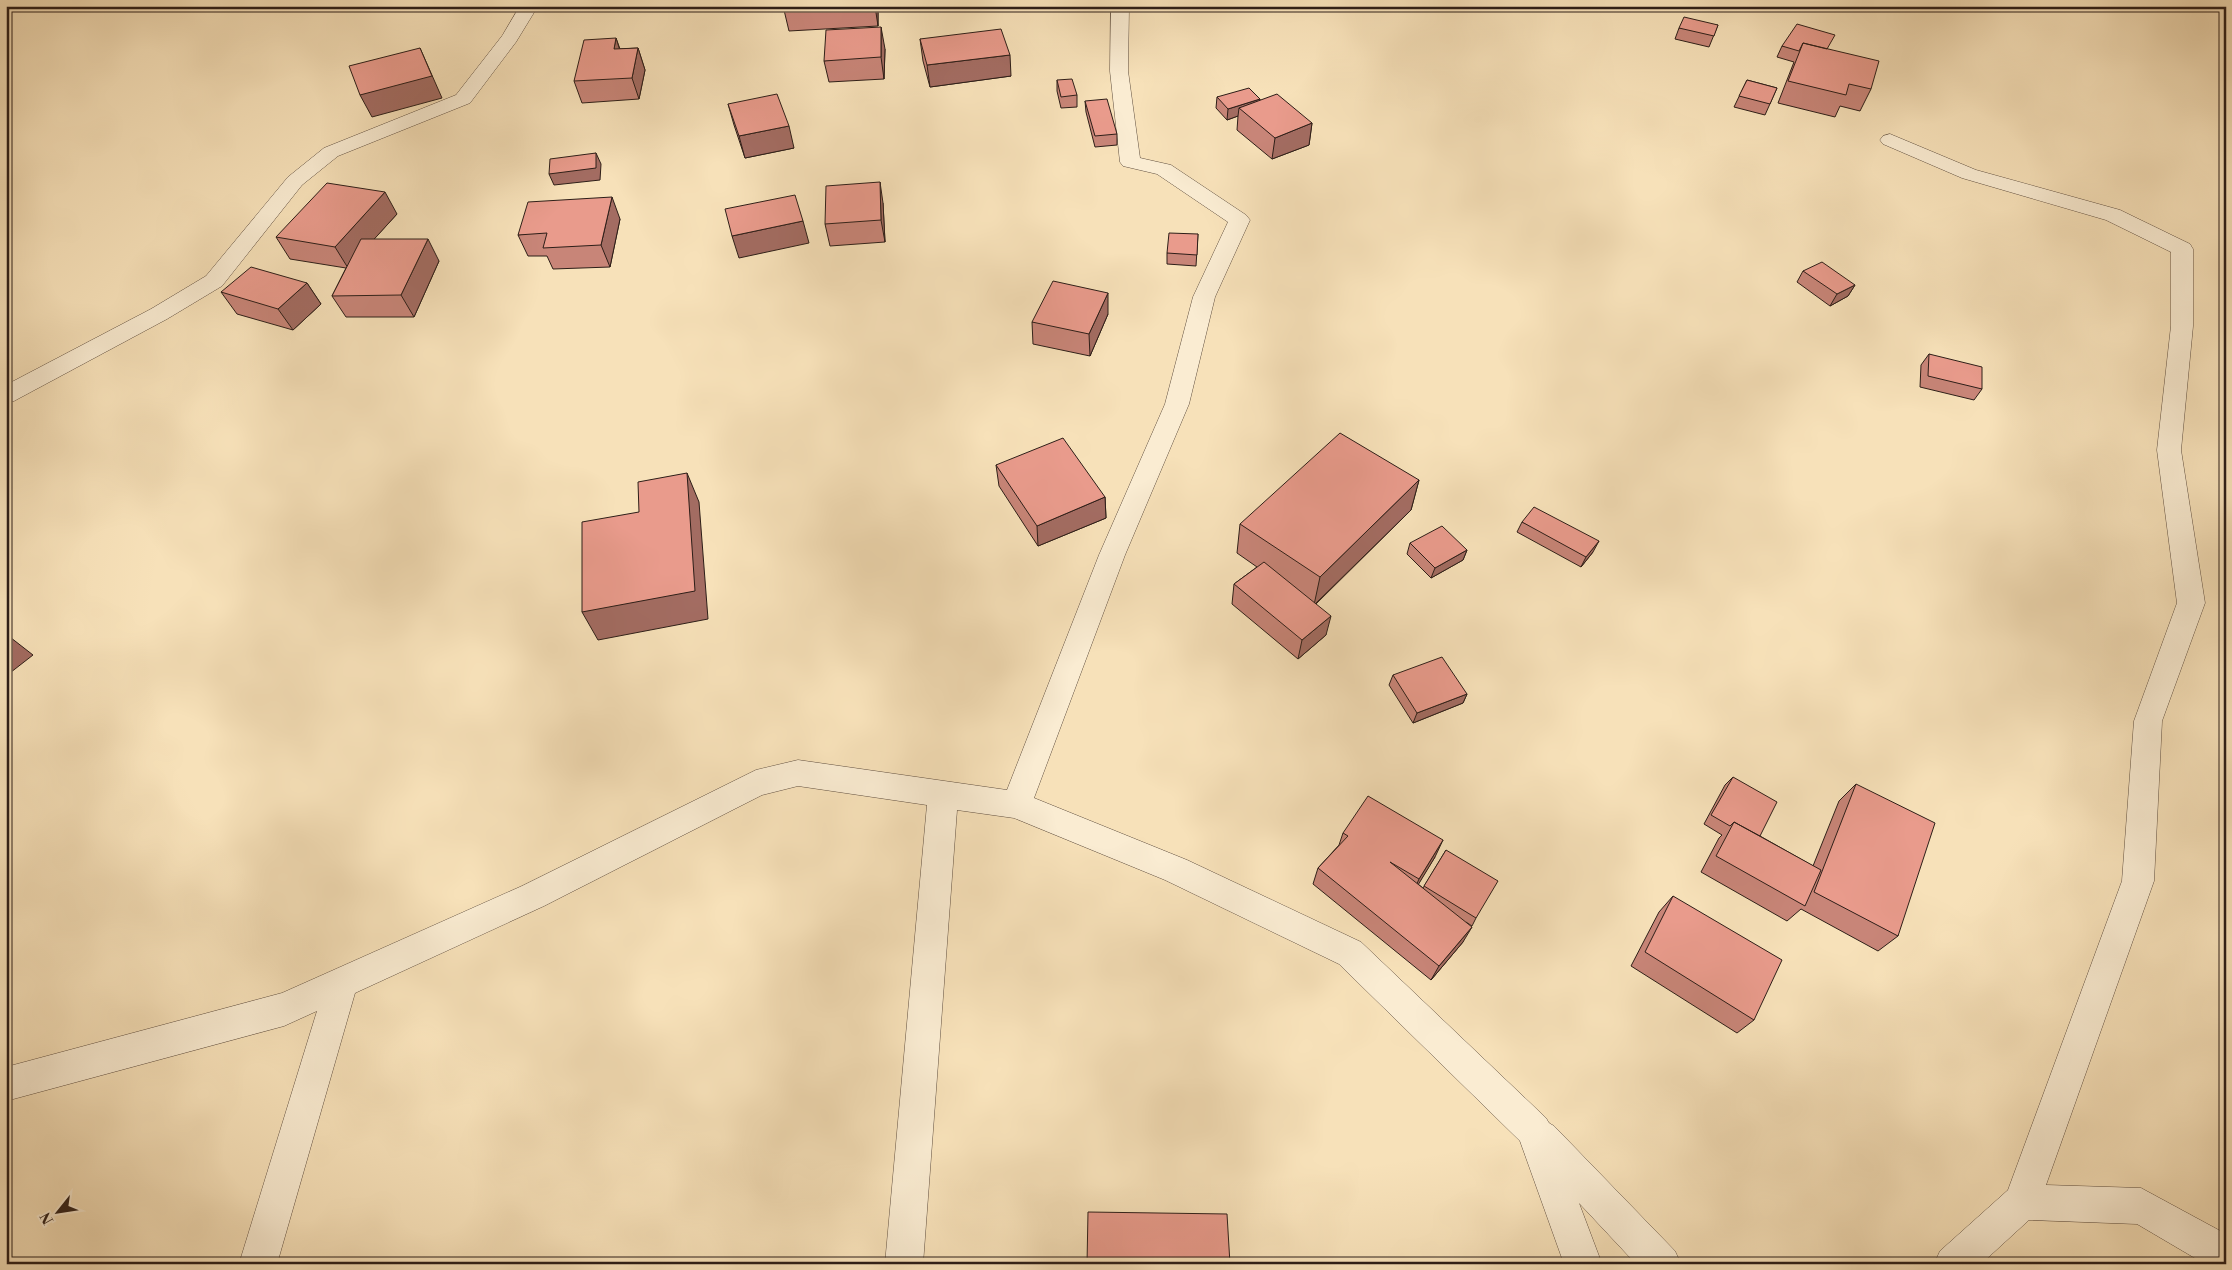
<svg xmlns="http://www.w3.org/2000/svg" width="2232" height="1270" viewBox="0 0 2232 1270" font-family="'Libre Bodoni',serif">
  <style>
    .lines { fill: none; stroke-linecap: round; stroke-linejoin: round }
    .minor-casing { stroke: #604f40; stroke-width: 1 }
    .minor { fill: #faecd2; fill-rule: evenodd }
    .wall { fill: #c88578; stroke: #2d1e18 }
    .shaded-wall { fill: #a36c62; stroke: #2d1e18 }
    .building { fill: #e99b8c; stroke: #2d1e18 }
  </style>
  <rect width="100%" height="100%" fill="#f7e1b9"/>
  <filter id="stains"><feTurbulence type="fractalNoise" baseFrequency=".004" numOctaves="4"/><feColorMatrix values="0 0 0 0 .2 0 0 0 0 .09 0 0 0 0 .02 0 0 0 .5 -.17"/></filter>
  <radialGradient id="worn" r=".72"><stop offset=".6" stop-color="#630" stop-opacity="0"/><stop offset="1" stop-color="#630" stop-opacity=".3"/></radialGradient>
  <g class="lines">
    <defs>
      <path id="minor" d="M520,6h18l-22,36 -46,61 -132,53 -36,29 -80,101 -55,33 -153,82 -8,2v-18l145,-76 55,-33 82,-99 36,-29 132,-53 46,-59z
        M1111,6h18l-1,65 12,87 31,7 75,50 4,5 -35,77 -26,107 -64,151 -91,243 153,62 174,82 185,176 3,5 5,3 121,125 6,13h-45l-57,-61 23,61h-38l-44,-123 -181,-177 -174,-84 -151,-62 -57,-8 -34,454h-38l42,-459 -129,-19 -36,9 -218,111 -189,87 -78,271h-38l78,-253 -33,15 -278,75v-34l276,-74 240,-107 234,-116 42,-10 209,30 92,-235 66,-151 28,-107 35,-75 -71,-48 -34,-8 -3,-4 -10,-91z
        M1890,134l86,36 144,40 70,34 3,5v77l-12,124 24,153 -43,118 -8,160 -108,304 95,3 85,46v30h-21l-68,-40 -108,-4 -48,44h-47l6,-13 68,-61 114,-309 12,-160 43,-118 -20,-153 14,-124v-74l-65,-32 -144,-42 -79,-34 -3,-4 3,-4z"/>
    </defs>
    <use href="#minor" class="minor-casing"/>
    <use href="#minor" class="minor"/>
  </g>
  <path class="wall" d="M784,6h94v20l-89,5 -5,-21z
    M1718,25l-9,22 -34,-8 4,-11z
    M616,38l4,11 18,-1 7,22 -6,29 -57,4 -8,-22z
    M920,39l91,37 -81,11 -7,-26z
    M1782,46l46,3 43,40 -11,22 -20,-5 -5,11 -57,-14 16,-41 -17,-5z
    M885,49l-1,30 -55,3 -5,-21z
    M1057,80l20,15v12l-16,1 -4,-17z
    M1747,80l30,8 -12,27 -31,-8z
    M1217,97l43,3 52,23 -3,22 -37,14 -35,-29 1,-14 -11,4 -11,-12z
    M1085,101l32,33v11l-22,2 -9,-35z
    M728,104l66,44 -49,10 -11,-33z
    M883,203l2,39 -55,4 -5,-22z
    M397,214l-23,25 65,22 -25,56h-68l-14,-21 14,-28 -56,-9 -14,-22z
    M620,219l-10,48 -57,2 -6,-13h-19l-10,-21z
    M1198,234l-2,32 -29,-2v-11z
    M1803,271l52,14 -7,11 -18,10 -33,-24z
    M307,283l14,21 -28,26 -56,-16 -16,-22z
    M1108,314l-18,42 -57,-12 -1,-22z
    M1929,354l53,35 -8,11 -54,-13 1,-22z
    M996,465l109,32 1,21 -68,28 -39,-60z
    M1419,480l-8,30 -95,94 10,31 -28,24 -66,-55 2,-20 23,-17 -20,-14 3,-29z
    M1522,522l71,30 -12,15 -64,-35z
    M1410,543l57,7 -4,10 -32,18 -24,-24z
    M1393,675l74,19 -4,9 -50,20 -24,-38z
    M1733,777l27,59 53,30 26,-65 17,-17 42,152 -20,15 -77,-42 -14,12 -86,-49 18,-34 3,-3 -18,-11 21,-39z
    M1343,833l92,24 -17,27 5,4 23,-38 30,68 -4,8 -6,-4 -3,20 -32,38 -118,-96 5,-16 21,-23z
    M1673,896l81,124 -17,13 -106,-67 28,-54z"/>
  <path class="shaded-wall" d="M875,6h3v20z
    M881,27l4,22 -1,30 -3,-22z
    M616,38l7,22 -9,-11z
    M420,48l22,50 -70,19 -12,-22z
    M638,48l7,22 -6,29 -7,-21z
    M1010,55l1,21 -81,11 -3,-22z
    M1260,99l-1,11 -20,-2 -1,8 -11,4 1,-11z
    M1312,123l-3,22 -37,14 3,-21z
    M789,126l5,22 -49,10 -6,-22z
    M596,153l5,11 -1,16 -46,5 -5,-11z
    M880,182l3,21 2,39 -4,-22z
    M385,192l12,22 -49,54 -13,-21z
    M612,197l8,22 -10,48 -9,-22z
    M803,221l6,22 -70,15 -7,-22z
    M428,239l11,22 -25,56 -13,-22z
    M307,283l14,21 -28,26 -15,-21z
    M1855,285l-7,11 -18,10 7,-12z
    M1108,293v21l-18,42 -1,-22z
    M687,473l12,29 9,117 -110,21 -16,-28z
    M1419,480l-8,30 -97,95 6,-28z
    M1105,497l1,21 -68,28 -1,-20z
    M1599,541l-6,11 -12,15 5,-10z
    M1467,550l-4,10 -32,18 4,-10z
    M1331,616l-5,19 -28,24 4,-19z
    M6,634l27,21 -27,21z
    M1467,694l-4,9 -50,20 4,-10z
    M1443,840l-8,17 -23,38 7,-16z
    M1472,927l-9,15 -32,38 8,-14z"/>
  <path class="building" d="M784,6h61l-61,4z
    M1684,17l34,8 -4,11 -35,-8z
    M1797,24l38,11 -8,14 -24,-6 -4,8 -17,-5z
    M881,27v30l-57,4 2,-31z
    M1001,29l9,26 -83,10 -7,-26z
    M616,38l-2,11 24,-1 -6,30 -58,3 10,-41z
    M1803,43l76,18 -8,28 -22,-5 -3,11 -58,-14z
    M420,48l12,28 -72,19 -11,-29z
    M1072,79l5,16 -16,2 -4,-17z
    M1747,80l30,8 -7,16 -31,-8z
    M1249,88l11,11 -32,10 -11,-12z
    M777,94l12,32 -50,10 -11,-32z
    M1277,94l35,29 -37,15 -36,-30z
    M1107,99l10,35 -22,2 -10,-35z
    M596,153v15l-47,6 1,-15z
    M880,182l1,38 -56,4 1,-38z
    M327,183l58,9 -50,55 -59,-10z
    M795,195l8,26 -71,15 -7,-27z
    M612,197l-11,48 -58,3 4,-15 -29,2 10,-33z
    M1169,233l29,1 -1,21 -30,-2z
    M361,239h67l-27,56 -69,1z
    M1822,262l33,23 -18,9 -34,-23z
    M251,267l56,16 -29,26 -57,-17z
    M1053,281l55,12 -19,41 -57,-12z
    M1929,354l53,13v22l-54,-13z
    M1340,433l79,47 -99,97 -80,-53z
    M1063,438l42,59 -68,29 -41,-61z
    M687,473l8,118 -113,21v-90l57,-10 -1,-30z
    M1534,507l65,34 -13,16 -64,-35z
    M1442,526l25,24 -32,18 -25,-25z
    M1264,562l67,54 -29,24 -68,-56z
    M1442,657l25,37 -50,19 -24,-38z
    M1733,777l44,25 -17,34 -26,-14 -4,4 -19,-11z
    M1856,784l79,39 -37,113 -84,-44z
    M1368,796l75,44 -24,39 -29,-17 82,65 -33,39 -121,-98 30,-32 -5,-3z
    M1734,822l87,48 -16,36 -89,-50z
    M1446,850l52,31 -22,37 -52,-32z
    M1673,896l109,64 -28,60 -109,-68z
    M1088,1212l139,2 3,50h-143z"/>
  <rect width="2232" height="1270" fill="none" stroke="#f7e1b9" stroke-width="25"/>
  <rect x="8" y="8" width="2217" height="1255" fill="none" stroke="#2d1e18" stroke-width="2.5"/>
  <rect x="12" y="12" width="2207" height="1245" fill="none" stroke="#2d1e18"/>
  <g transform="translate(58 1212) rotate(240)" stroke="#faecd2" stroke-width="4" paint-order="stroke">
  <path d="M0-4L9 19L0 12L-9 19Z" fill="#2d1e18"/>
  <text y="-8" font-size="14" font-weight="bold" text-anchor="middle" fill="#2d1e18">N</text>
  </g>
  <rect width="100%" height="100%" filter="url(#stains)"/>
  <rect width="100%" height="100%" fill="url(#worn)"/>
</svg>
